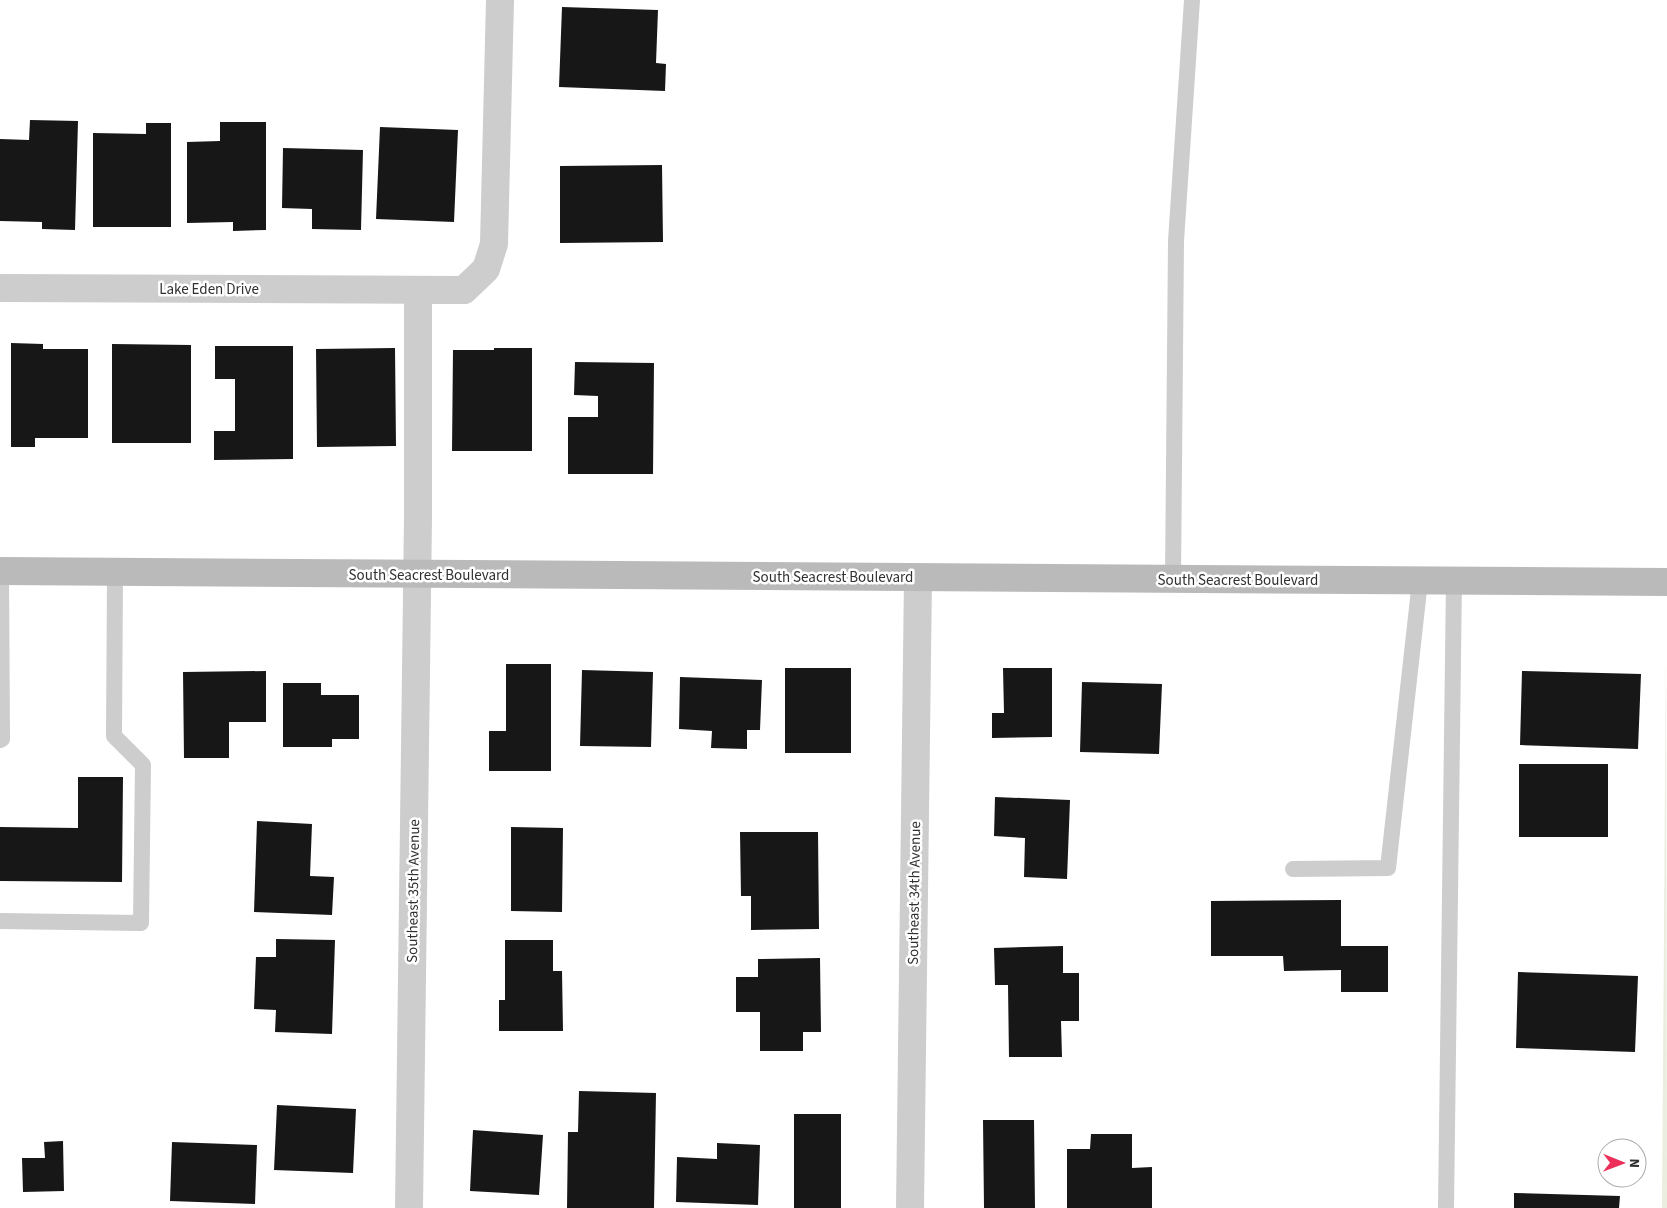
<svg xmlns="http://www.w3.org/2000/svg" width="1667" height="1208" viewBox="0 0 1667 1208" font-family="'Source Sans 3',sans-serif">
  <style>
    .green { fill: #e9eede }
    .building { fill: #171717 }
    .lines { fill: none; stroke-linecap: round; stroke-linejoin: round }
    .lane { stroke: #cdcdcd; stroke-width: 16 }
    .street { stroke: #cdcdcd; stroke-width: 28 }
    .secondary { stroke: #bababa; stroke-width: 28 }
    .labels { text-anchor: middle; stroke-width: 5; stroke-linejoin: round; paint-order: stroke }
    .street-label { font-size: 15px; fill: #303030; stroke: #fff }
  </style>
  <rect width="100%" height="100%" fill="#fff"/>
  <path class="green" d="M1666,647l1,561h-5z"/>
  <path class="building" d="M562,7l96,3 -2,53 10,1 -1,27 -106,-4z
    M30,120l48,1 -3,109 -33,-1v-7l-42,-1v-82l29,1z
    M220,122h46v108l-33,1v-9l-46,1v-81l33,-1z
    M146,123h25v104h-78v-94l53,1z
    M380,127l78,3 -4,92 -78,-3z
    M283,148l80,2 -2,80 -49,-1v-20l-30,-1z
    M662,165l1,77 -103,1v-77z
    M11,343l32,1v5h45v89h-53v9h-24z
    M112,344l79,1v98h-79z
    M215,346h78v113l-79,1v-29h21v-52h-20z
    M395,348l1,98 -79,1 -1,-98z
    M494,348h38v103h-80l1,-101h41z
    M575,362l79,1 -1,111h-85v-57h30v-21l-24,-1z
    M506,664h45v107h-62v-40h17z
    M785,668h66v85h-66z
    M1003,668h49v69l-60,1v-25h12z
    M582,670l71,2 -2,75 -71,-1z
    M266,671v51h-37v36h-45l-1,-86z
    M1522,671l119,3 -3,75 -118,-4z
    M680,677l82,3 -2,50h-13v19l-36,-1 1,-17 -33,-2z
    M1082,682l80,2 -3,70 -79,-2z
    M283,683h38v12h38v44h-27v8h-49z
    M1519,764h89v73h-89z
    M78,777h45l-1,105 -122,-1v-54l78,1z
    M995,797l75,3 -3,79 -43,-2 1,-39 -31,-2z
    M257,821l55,3 -2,52 24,1 -2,38 -78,-3z
    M511,827l52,1 -1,84 -51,-1z
    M740,832h78l1,97 -68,1v-34h-10z
    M1341,900v46h47v46h-47v-22l-57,1 -1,-15h-72v-55z
    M276,939l59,1 -3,94 -57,-2 1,-22 -22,-1 2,-52h20z
    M505,940h48v31h9l1,60h-64v-31h6z
    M1063,946v27h16v48h-18l1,36h-53l-1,-72h-13l-1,-37z
    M820,958l1,74h-18v19h-43v-39h-24v-35h22v-18z
    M1518,972l120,4 -3,76 -119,-4z
    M579,1091l77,2 -2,115h-87l1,-76h10z
    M277,1105l79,4 -3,64 -79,-3z
    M794,1114h47v94h-47z
    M983,1120h51l1,88h-51z
    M473,1130l70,5 -4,60 -69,-4z
    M1091,1134h41v34l20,-1v41h-85v-59h23z
    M63,1141l1,50 -41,1 -1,-34h23l-1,-16z
    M172,1142l85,3 -2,59 -85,-3z
    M717,1143l43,2 -2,60 -82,-3 1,-45 40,2z
    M1514,1193l106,3 -1,12h-105z"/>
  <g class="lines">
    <path class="lane" d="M1173,579l3,-338 16,-241
      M0,740l2,-1 -1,-168
      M1293,869l95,-1 32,-287
      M0,921l141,2 2,-158 -29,-29 1,-163
      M1446,1208l8,-628"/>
    <path class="street" d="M0,288l464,2 22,-21 8,-25 6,-244
      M409,1208l9,-691v-227
      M910,1208l8,-630"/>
    <path class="secondary" d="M0,571l1667,11"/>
  </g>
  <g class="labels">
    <g class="street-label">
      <text x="209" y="294">Lake Eden Drive</text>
      <text x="429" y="580">South Seacrest Boulevard</text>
      <text x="833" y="582">South Seacrest Boulevard</text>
      <text x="1238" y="585">South Seacrest Boulevard</text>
      <text transform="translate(413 891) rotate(-89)" y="5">Southeast 35th Avenue</text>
      <text transform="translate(914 893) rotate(-89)" y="5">Southeast 34th Avenue</text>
    </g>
  </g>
  <g transform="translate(1622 1163) rotate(91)"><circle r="24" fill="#ffffff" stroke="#acacac"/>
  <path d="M0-4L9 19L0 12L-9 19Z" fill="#ec2e59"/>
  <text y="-8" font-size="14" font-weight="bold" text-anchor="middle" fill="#303030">N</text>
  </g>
</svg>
